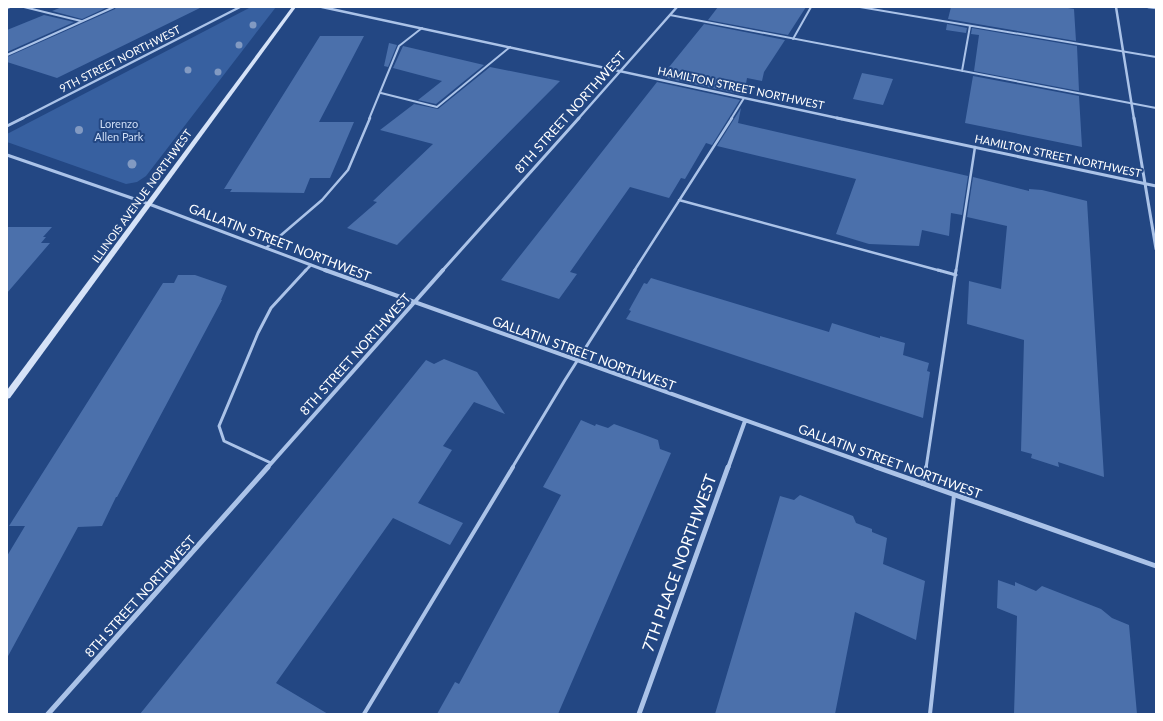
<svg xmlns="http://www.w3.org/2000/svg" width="1163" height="721" viewBox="0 0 1163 721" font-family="Lato,sans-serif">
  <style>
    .green { fill: #3760a0 }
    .building { fill: #4b70ab }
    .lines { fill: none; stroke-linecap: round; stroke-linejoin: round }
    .lane-far3 { stroke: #abc3e8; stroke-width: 2 }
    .lane-far2 { stroke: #abc3e8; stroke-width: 2.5 }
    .lane-far1 { stroke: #abc3e8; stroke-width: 3 }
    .lane { stroke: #abc3e8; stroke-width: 4 }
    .street-far3 { stroke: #abc3e8; stroke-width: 2.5 }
    .street-far2 { stroke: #abc3e8; stroke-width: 3 }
    .street-far1 { stroke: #abc3e8; stroke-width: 4 }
    .street { stroke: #abc3e8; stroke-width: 5 }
    .secondary { fill: #d5e2f7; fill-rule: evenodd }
    .tree { fill: #829ac2 }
    .labels { text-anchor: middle; stroke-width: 4; stroke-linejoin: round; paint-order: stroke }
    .far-street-label { font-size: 11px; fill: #fff; stroke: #234783 }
    .far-park-label { font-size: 11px; fill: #cfdef6; stroke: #234783 }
    .street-label { font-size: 13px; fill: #fff; stroke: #234783 }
    .near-street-label { font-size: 16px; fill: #fff; stroke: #234783 }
  </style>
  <rect width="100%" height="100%" fill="#234783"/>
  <path class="green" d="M251,7h25l-130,169 -9,6 -11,2 -119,-42v-8z"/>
  <path class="building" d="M62,7h46l-26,12 -30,-8z
    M116,7h86l-145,71 -50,-16v-5l108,-48z
    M718,7h88l-18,28 -80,-15z
    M951,7h111l12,2 2,32 -128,-22z
    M44,15l30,7 -67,30v-22z
    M704,24l81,16 -21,32 -2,9 -15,-3 -3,17 -83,-18z
    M947,24l20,4 -1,5 -20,-3z
    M972,28l105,18 2,45 -105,-20 5,-36 -8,-1z
    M320,36h44l-45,86h35l-24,56h-20l-6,15 -74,-1 2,-3h-8z
    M389,43l8,2 -9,22 -4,-1z
    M403,46l64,15 17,4 -48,39 -18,-4 24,-19 -49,-13z
    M490,67l70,14 -163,164 -50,-17 30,-26 -4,-1 60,-57 -53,-14 34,-26 24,5z
    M862,73l31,6 -10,26 -30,-6z
    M973,76l106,20 3,51 -117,-24z
    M657,82l83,18 -28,45 -6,-2 -21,36 -4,-1 -12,20 -39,-11 -60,85 7,2 -18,25 -58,-19z
    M741,108l-3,15 230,53 -6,39 -11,-2 -2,23 -27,-6 -3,16 -50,-2 -33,-10 20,-55 -139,-33z
    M973,177l56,14v-2l13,1 45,11 17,276 -46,-15 1,5 -28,-9 1,-4 -11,-3 3,-111 -57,-16 2,-43 32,8 6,-63 -40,-9z
    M7,227h45l-9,10h3l-5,6h9l-43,50z
    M178,275h17l32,11 -6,14h1l-105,197h-1l-14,29 -24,1 -71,131v-102l18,-30h-16l154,-243h11z
    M651,278l178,54 3,-9 48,15v-2l25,7 -2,12 26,8 -2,8 3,1 -7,46 -297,-99 5,-8 -2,-1 15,-27 3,1z
    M444,359l33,13 28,42 -31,-12 -31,44 9,4 -34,53 45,20 -13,22 -57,-27 -117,165 52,31h-188l286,-354 8,4z
    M581,420l14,6 1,-2 12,4 6,-4 28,10 16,6 2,9 11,4 -113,261h-121l18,-32 4,2 102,-189 -18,-8z
    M800,495l53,21 3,7 16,6v3l15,6 -4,26 42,17 -9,59 -61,-28 -20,102h-120l65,-218 14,4z
    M998,580l17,6v-4l21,9 6,-5 59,23 11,9 17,7 8,89h-123l3,-98 -20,-8z"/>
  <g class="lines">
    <path class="lane-far3" d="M24,7l57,14
      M860,7l296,50
      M7,8l3,-1
      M670,15l486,93
      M793,39l18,-32
      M7,55l107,-48
      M962,71l8,-45
      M381,93l56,14 73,-60
      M369,119l30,-73 23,-18
      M731,119l13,-21"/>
    <path class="lane-far2" d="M679,200l262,71
      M266,248l56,-48 26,-30 22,-52
      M305,271l6,-6
      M634,271l98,-153
      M956,271l19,-124"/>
    <path class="lane-far1" d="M938,270l18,5
      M271,463l-47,-22 -5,-15 39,-93 13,-25 35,-38
      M512,468l53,-88 70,-110
      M926,468l30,-198"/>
    <path class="lane" d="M923,484l3,-17
      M364,714l149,-247
      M930,714l24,-219"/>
    <path class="street-far3" d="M322,7l520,112
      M1116,7l18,112
      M1148,7l8,1
      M21,119l219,-112
      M578,119l99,-112"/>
    <path class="street-far2" d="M837,118l319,68
      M1134,118l22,131
      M7,126l16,-8
      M7,155l142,49 178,67
      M442,271l137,-153"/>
    <path class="street-far1" d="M325,270l554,198
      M267,468l176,-198
      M728,468l17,-47"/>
    <path class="street" d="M876,467l280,99
      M48,714l220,-247
      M639,714l89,-247"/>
    <path class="secondary" d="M292,7h4l-286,391 -3,1v-9z"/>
  </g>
  <g class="tree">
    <circle cx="253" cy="25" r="3.5"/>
    <circle cx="239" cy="45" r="3.5"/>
    <circle cx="188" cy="70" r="3.5"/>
    <circle cx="218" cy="72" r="3.5"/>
    <circle cx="79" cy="130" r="4"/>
    <circle cx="132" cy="164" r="4.5"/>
  </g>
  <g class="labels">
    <g class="far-street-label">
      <text transform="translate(120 59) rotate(-27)" y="4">9TH STREET NORTHWEST</text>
      <text transform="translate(741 88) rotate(12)" y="4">HAMILTON STREET NORTHWEST</text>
      <text transform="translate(1058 156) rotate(12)" y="4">HAMILTON STREET NORTHWEST</text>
      <text transform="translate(142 196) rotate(-54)" y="4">ILLINOIS AVENUE NORTHWEST</text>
    </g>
    <g class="far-park-label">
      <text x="119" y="128">Lorenzo<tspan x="119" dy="13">Allen Park</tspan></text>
    </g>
    <g class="street-label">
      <text transform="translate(570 112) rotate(-48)" y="5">8TH STREET NORTHWEST</text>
      <text transform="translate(280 242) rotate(21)" y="5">GALLATIN STREET NORTHWEST</text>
      <text transform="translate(584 353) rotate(20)" y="5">GALLATIN STREET NORTHWEST</text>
      <text transform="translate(355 354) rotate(-48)" y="5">8TH STREET NORTHWEST</text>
      <text transform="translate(890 461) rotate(20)" y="5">GALLATIN STREET NORTHWEST</text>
      <text transform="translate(140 596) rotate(-48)" y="5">8TH STREET NORTHWEST</text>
    </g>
    <g class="near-street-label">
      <text transform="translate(679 563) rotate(-70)" y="6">7TH PLACE NORTHWEST</text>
    </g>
  </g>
  <rect width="1163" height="721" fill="none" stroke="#ffffff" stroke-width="16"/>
</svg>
